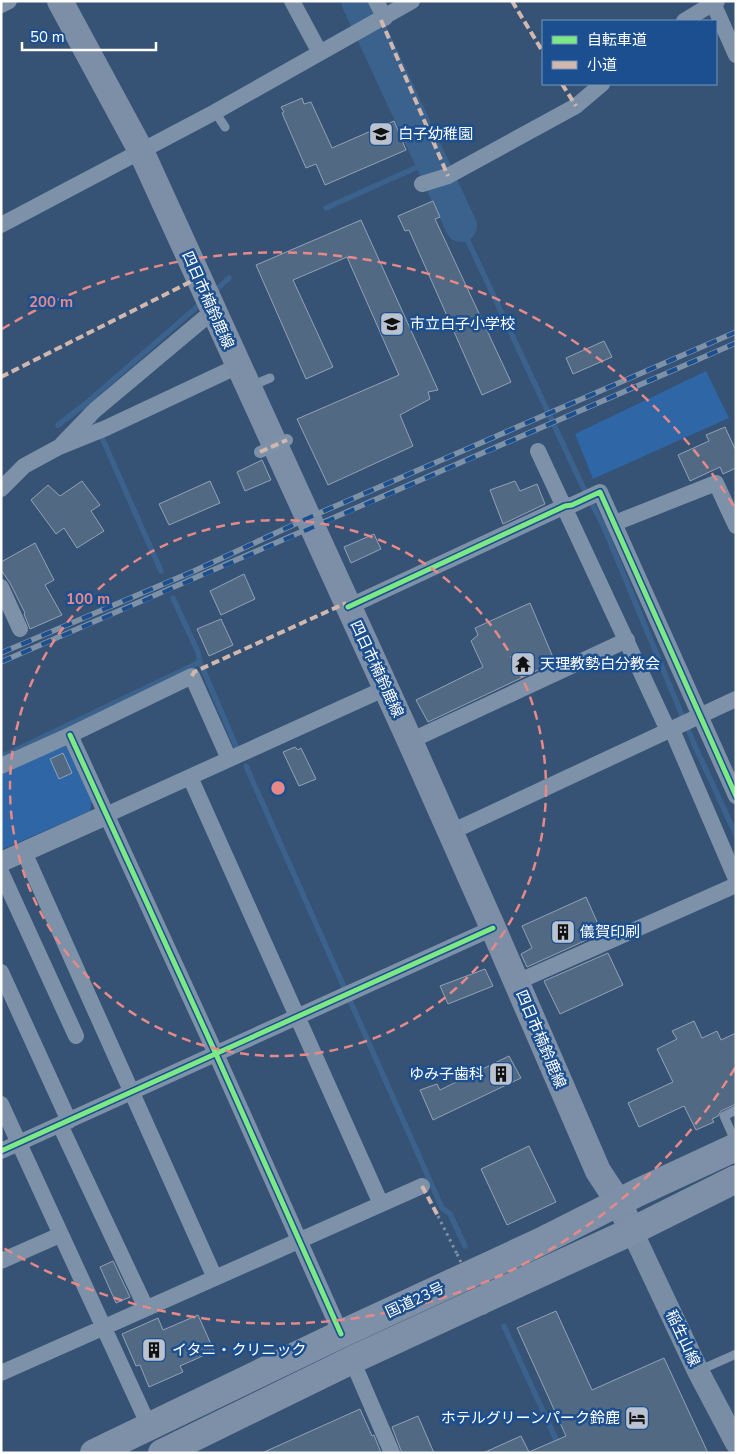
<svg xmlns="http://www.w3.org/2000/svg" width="737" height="1454" viewBox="0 0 737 1454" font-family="'Nunito Sans','Noto Sans JP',sans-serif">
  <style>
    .green { fill: #2f66a5 }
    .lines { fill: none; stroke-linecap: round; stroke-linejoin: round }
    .stream { stroke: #3b618d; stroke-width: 5.5 }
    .river { stroke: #3b618d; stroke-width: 32 }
    .building { fill: #526984; stroke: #92a2b6 }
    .path { stroke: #7d92a8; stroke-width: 3; stroke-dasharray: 2.5 4; stroke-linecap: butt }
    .service { stroke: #7d92a8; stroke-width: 9 }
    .minor { stroke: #7d92a8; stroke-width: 16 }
    .tertiary { stroke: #7d92a8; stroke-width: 20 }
    .secondary { stroke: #798da4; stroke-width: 22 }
    .primary { stroke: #7d8ea7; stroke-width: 26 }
    .trunk { stroke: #7e90a7; stroke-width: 28 }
    .rail-casing { stroke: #7e92a7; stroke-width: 5.5 }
    .rail { stroke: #1b4f8f; stroke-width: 4; stroke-dasharray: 11; stroke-linecap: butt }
    .path-bridge { stroke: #7d92a8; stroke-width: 3; stroke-dasharray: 2.5 4; stroke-linecap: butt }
    .pedestrian-bridge { stroke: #7d92a8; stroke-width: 12 }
    .quiet { stroke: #d1b7ad; stroke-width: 4; stroke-dasharray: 8 4; stroke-linecap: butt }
    .cycleway-casing { stroke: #1b4f8f; stroke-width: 8 }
    .cycleway { stroke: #7ce984; stroke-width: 5 }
    .ring { fill: none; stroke: #e88989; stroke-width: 2.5; stroke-dasharray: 9 6 }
    .labels { text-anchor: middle; stroke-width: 5; stroke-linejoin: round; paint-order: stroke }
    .poi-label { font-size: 15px; fill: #fff; stroke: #1b4f8f; text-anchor: start }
    .street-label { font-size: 15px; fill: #fff; stroke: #1b4f8f }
    .centre { fill: #e88989; stroke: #1b4f8f; stroke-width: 2.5 }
    .ring-label { font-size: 15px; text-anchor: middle; font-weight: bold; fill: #e88989; stroke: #1b4f8f; stroke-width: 5; stroke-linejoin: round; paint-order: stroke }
  </style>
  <rect width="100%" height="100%" fill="#365274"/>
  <path class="green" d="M706,371l23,47 -136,61 -18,-45z
    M66,746l26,55 -2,10 -89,39v-81z"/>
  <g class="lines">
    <path class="stream" d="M326,208l105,-47
      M461,226l122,261 20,38 91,219 42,91
      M214,292l15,-14
      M58,425l26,-20
      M161,571l-58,-131 -19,-35 114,-99
      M173,598l25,54 2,10 36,84
      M1,757l199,-95
      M246,766l196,442 8,6 15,32
      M504,1326l55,120"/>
    <path class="river" d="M357,1l104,225"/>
  </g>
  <path class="building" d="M302,98l2,6 7,-2 21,46 62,-27 12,29 -81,35 -9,-21 -10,4 -24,-55 2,-1 -3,-5z
    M433,201l7,16 -5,2 76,163 -29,13 -73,-165 -4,1 -7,-15z
    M361,220l77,170 -10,2 2,7 -30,16 13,31 -85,39 -31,-66 102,-44 -52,-118 -54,23 40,87 -27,12 -50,-114z
    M604,341l8,16 -39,17 -7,-16z
    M725,427l11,24v17l-13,6 -3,-7 -30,14 -12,-26 31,-14 -3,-6z
    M262,460l9,20 -26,11 -8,-19z
    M82,481l18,24 -9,6 13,20 -27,17 -13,-20 -8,6 -25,-34 17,-15 12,11z
    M210,481l10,22 -51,22 -10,-21z
    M515,481l5,10 17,-7 8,20 -42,20 -13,-34z
    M374,534l7,15 -30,14 -7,-16z
    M35,543l19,37 -9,5 17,30 -32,14 -6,-15 1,-1 -15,-30 -9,-13v-8z
    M244,574l11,25 -34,16 -11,-24z
    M530,603l25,59 -127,60 -12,-22 67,-33 -12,-26 7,-6 -3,-7z
    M221,619l12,26 -24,11 -12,-27z
    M295,747l3,3 3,-2 15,31 -17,7 -16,-34z
    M63,753l9,20 -13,6 -9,-20z
    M586,897l16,36 -75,34 -6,-13 11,-6 -10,-22z
    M608,953l15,32 -63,29 -16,-33z
    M485,969l8,17 -45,18 -8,-18z
    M694,1021l8,17 15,-7 4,9 15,-7v71l-15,7 -3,5 -6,3 2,3 -18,8 -12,-24 -45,21 -11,-24 45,-21 -16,-33 20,-10 -5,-8z
    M509,1056l12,22 -88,42 -13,-30 17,-6 3,6z
    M529,1146l27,56 -49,23 -26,-56z
    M113,1261l17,36 -14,6 -16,-36z
    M556,1311l36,79 72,-32 44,95h-225l38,-17 8,16 37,-16 -49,-108z
    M198,1315l16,36 -34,15 3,6 -34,15 -9,-22 -4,1 -14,-32 36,-16 5,12z
    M360,1409l12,27 2,-1 7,18h-119z
    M418,1416l16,37h-32l-10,-26z"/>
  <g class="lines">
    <path class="path" d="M438,1216l19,38"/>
    <path class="service" d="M215,112l10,15
      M251,386l19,-8
      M736,1110l-12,6 12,27
      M698,1371l38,-17"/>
    <path class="minor" d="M292,1l28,52
      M376,1l9,17
      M713,3l23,52
      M1,5l8,-4
      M684,21l33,-20
      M422,184l26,-8 128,-70 26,-22
      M1,225l214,-113 197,-111
      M62,444l33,-34 118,-99
      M538,451l128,275 6,4 64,149
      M1,489l23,-23 35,-19 47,-19 132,-62
      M615,523l101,-40 20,43
      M1,587l19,42
      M348,607l217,-101 7,-1 28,-13 136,304
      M70,735l146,319 125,280
      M410,741l217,-101
      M1,766l69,-31 122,-59 37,83
      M190,777l191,427
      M106,815l280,-127
      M451,832l285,-133
      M24,852l191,426
      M1,872l75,164
      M1,972l68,149
      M517,982l219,-97
      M1,1104l148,322
      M60,1125l86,183
      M1,1151l492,-223
      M1,1261l59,-26
      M352,1360l40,93
      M1,1373l421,-187"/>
    <path class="tertiary" d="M1,862l105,-47"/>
    <path class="secondary" d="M632,1231l66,140 38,72"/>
    <path class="primary" d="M60,1l81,150 269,590 83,187 105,243 21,32 13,28"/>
    <path class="trunk" d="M94,1453l247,-119 199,-92 99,-50 97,-45
      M162,1453l190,-93 280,-129 104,-52"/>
    <defs>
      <path id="rail" d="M1,653l193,-82 114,-53 428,-186
        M1,662c246,-105 490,-213 735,-319"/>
    </defs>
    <use href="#rail" class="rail-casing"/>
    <use href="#rail" class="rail"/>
    <path class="path-bridge" d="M457,1254l29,60"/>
    <path class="pedestrian-bridge" d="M260,452l27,-12"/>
    <path class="quiet" d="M512,1l31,51
      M381,20l67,156
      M562,84l14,22
      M1,377l197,-99
      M260,452l27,-12
      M192,676l2,-4 152,-69
      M422,1186l16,30"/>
    <defs>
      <path id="cycleway" d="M348,607l217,-101 7,-1 28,-13 136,304
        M70,735l146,319 125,280
        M1,1151l492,-223"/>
    </defs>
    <use href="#cycleway" class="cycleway-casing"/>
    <use href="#cycleway" class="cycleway"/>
  </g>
  <g class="ring">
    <circle cx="278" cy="788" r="268"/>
    <path d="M735 1068A536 536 0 0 1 2 1247M2 329A536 536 0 0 1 735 508"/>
  </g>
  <defs>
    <symbol id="school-square" viewBox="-11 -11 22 22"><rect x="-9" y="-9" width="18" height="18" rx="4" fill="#b9c2ce" stroke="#1b4f8f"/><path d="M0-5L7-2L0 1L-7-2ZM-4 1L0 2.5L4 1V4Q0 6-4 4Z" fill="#111"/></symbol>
    <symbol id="temple-square" viewBox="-11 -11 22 22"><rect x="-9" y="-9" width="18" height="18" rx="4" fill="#b9c2ce" stroke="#1b4f8f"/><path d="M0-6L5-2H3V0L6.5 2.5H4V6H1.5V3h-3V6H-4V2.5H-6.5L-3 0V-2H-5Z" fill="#111"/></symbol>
    <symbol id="building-square" viewBox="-11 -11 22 22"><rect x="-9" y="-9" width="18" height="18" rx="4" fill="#b9c2ce" stroke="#1b4f8f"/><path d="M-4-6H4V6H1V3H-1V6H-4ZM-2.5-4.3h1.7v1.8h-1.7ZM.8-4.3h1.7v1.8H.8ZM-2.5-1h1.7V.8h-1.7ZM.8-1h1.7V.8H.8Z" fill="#111"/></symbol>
    <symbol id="hotel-square" viewBox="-11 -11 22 22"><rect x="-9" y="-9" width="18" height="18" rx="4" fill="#b9c2ce" stroke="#1b4f8f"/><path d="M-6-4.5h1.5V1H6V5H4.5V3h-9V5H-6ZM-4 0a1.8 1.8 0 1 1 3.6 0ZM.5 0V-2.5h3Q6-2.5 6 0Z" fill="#111"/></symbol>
  </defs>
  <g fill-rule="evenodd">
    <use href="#school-square" x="367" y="120" width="28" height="28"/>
    <use href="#school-square" x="378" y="310" width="28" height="28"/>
    <use href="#temple-square" x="509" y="650" width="28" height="28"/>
    <use href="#building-square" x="549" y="918" width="28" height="28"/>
    <use href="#building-square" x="487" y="1060" width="28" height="28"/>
    <use href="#building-square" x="140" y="1336" width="28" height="28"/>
    <use href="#hotel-square" x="623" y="1404" width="28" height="28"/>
  </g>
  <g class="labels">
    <g class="poi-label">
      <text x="398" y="139">白子幼稚園</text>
      <text x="410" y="329">市立白子小学校</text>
      <text x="540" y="669">天理教勢白分教会</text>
      <text x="580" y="937">儀賀印刷</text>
      <text x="484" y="1079" text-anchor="end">ゆみ子歯科</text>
      <text x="172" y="1355">イタニ・クリニック</text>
      <text x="620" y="1423" text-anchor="end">ホテルグリーンパーク鈴鹿</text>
    </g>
    <g class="street-label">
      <text transform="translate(208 300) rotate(66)" y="5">四日市楠鈴鹿線</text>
      <text transform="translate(377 669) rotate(65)" y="5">四日市楠鈴鹿線</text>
      <text transform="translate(541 1039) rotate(67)" y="5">四日市楠鈴鹿線</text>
      <text transform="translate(415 1300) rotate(-25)" y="5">国道23号</text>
      <text transform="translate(683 1338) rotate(65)" y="5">稲生山線</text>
    </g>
  </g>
  <circle cx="278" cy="788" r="8" class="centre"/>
  <g class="ring-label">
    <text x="51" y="307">200 m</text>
    <text x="88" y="604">100 m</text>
  </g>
  <rect width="737" height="1454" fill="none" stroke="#ffffff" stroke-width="5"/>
  <rect x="542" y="20" width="175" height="65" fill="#1b4f8f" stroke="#7695bc"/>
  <rect x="552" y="36" width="25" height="8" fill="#7ce984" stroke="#7695bc"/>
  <text x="587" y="45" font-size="15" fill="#ffffff">自転車道</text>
  <rect x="552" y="61" width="25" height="8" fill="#d1b7ad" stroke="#7695bc"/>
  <text x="587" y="70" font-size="15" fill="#ffffff">小道</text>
  <path d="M22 42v8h134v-8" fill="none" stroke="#ffffff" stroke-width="2.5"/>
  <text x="30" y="42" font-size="15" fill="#ffffff" stroke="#1b4f8f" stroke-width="4" paint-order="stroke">50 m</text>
</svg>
